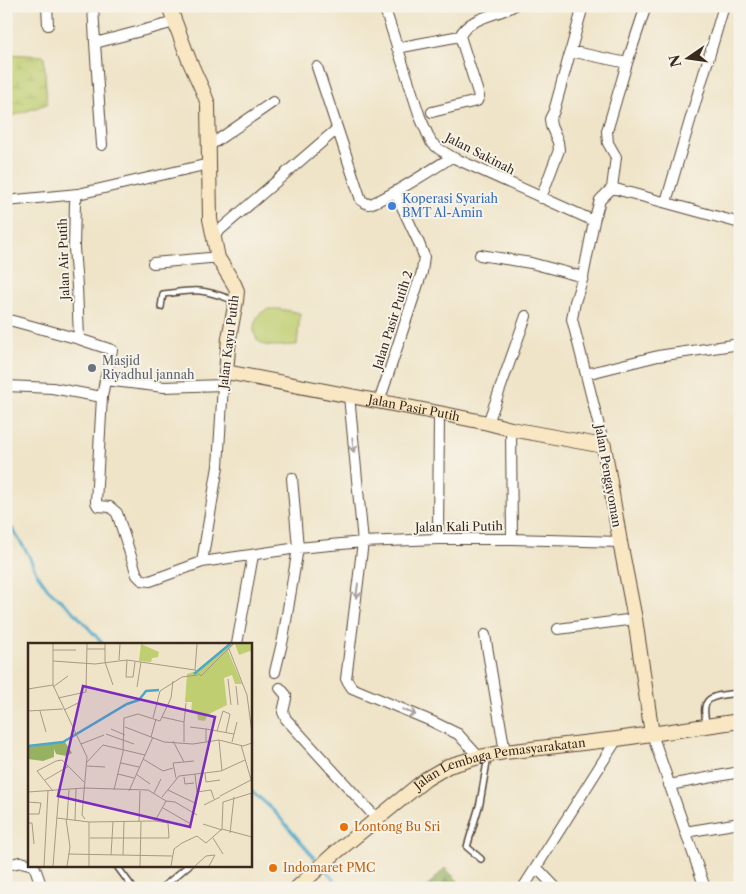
<svg xmlns="http://www.w3.org/2000/svg" width="746" height="894" viewBox="0 0 746 894" font-family="'Libre Caslon Text',serif">
  <style>
    .forest { fill: url(#forest-firs); stroke: #696e40 }
    .wetland { fill: url(#wetland-marsh); stroke: #7d7c48 }
    .pitch { fill: #bfce71; stroke: #7d7c48 }
    .lines { fill: none; stroke-linecap: round; stroke-linejoin: round }
    .stream { stroke: #4aa8c9; stroke-width: 3 }
    .lane-casing { stroke: #564638; stroke-width: 8 }
    .street-casing { stroke: #564638; stroke-width: 12 }
    .secondary-casing { stroke: #564638; stroke-width: 16 }
    .lane { stroke: #fff; stroke-width: 5 }
    .street { stroke: #fff; stroke-width: 10 }
    .secondary { stroke: #f9e7c3; stroke-width: 14 }
    .oneway { stroke: #a79f9a }
    .shop-dot { fill: #3f7fe0; stroke: #f7f3e8; stroke-width: 2 }
    .worship-dot { fill: #6b7280; stroke: #f7f3e8; stroke-width: 2 }
    .food-dot { fill: #e8710a; stroke: #f7f3e8; stroke-width: 2 }
    .labels { text-anchor: middle; stroke-width: 4; stroke-linejoin: round; paint-order: stroke }
    .street-label { font-size: 12px; fill: #3b2a1e; stroke: #f7f3e8 }
    .shop-label { font-size: 12px; fill: #366cbe; stroke: #f7f3e8; text-anchor: start }
    .worship-label { font-size: 12px; fill: #5b616d; stroke: #f7f3e8; text-anchor: start }
    .food-label { font-size: 12px; fill: #c56008; stroke: #f7f3e8; text-anchor: start }
    .inset-river { fill: none; stroke: #4aa8c9; stroke-width: 2.5 }
    .inset-road { fill: none; stroke: #a79a84; stroke-width: 1 }
    .view { fill: #7b2cbf; fill-opacity: 0.15; stroke: #7b2cbf; stroke-width: 2.5 }
    .inset-edge { fill: none; stroke: #3b2a1e; stroke-width: 2.5 }
  </style>
  <defs>
    <pattern id="forest-firs" width="22" height="20" patternUnits="userSpaceOnUse" patternTransform="scale(1.25)"><rect width="22" height="20" fill="#97b163"/><path d="M5 1l3.5 6h-7zM16 11l3.5 6h-7z" fill="#7c9051"/></pattern>
    <pattern id="wetland-marsh" width="20" height="14" patternUnits="userSpaceOnUse" patternTransform="scale(1.25)"><rect width="20" height="14" fill="#bfce71"/><path d="M1 5h8M5 5V1M11 12h8M15 12V8" fill="none" stroke="#a5b161"/></pattern>
  </defs>
  <rect width="100%" height="100%" fill="#f7f3e8"/>
  <filter id="ink" filterUnits="userSpaceOnUse"><feTurbulence type="fractalNoise" baseFrequency=".02" numOctaves="2"/><feDisplacementMap in="SourceGraphic" scale="10" xChannelSelector="R" yChannelSelector="G"/><feConvolveMatrix kernelMatrix="1 2 1 2 8 2 1 2 1" color-interpolation-filters="sRGB"/></filter>
  <filter id="wash" filterUnits="userSpaceOnUse"><feTurbulence type="fractalNoise" baseFrequency=".0096" numOctaves="4" result="noise"/><feDisplacementMap in="SourceGraphic" scale="20" xChannelSelector="R" yChannelSelector="G"/><feGaussianBlur stdDeviation="1.12" result="paint"/><feColorMatrix in="noise" values="0 0 0 0 0 0 0 0 0 0 0 0 0 0 0 0 0 1.4 0 .05"/><feComposite in="paint" operator="in"/></filter>
  <g filter="url(#wash)">
    <rect width="100%" height="100%" fill="#efe4c8"/>
    <path class="forest" d="M445,868l20,20h-39z"/>
    <path class="wetland" d="M6,54l38,2 3,48 -41,14z"/>
    <path class="pitch" d="M269,309h10l21,4 -3,32c-8,0 -24,2 -32,0 -11,-4 -14,-17 -8,-27 2,-5 7,-7 12,-9z"/>
    <g class="lines">
      <path class="stream" d="M6,519l22,35 8,18 12,17 27,24 28,31
        M250,789l24,22 45,52
        M323,867l18,21"/>
    </g>
  </g>
  <g filter="url(#ink)">
    <g class="lines">
      <defs>
        <path id="lane" d="M161,307l2,-13c11,-1 25,-4 37,-3 12,1 24,6 36,10
          M707,725c-9,-31 8,-29 33,-32
          M481,859l-14,-12 13,-44 8,-47
          M116,865l17,23
          M162,888l27,-23"/>
        <path id="street" d="M47,6l1,19
          M93,6l2,37 80,-21
          M384,6l36,111 11,25 8,7 13,8 142,64
          M95,43l7,102
          M397,48l63,-12
          M570,51l57,12
          M317,67l44,133c1,1 5,3 7,4 11,0 71,-39 84,-47
          M432,112l45,-11 2,-5 -19,-60c9,-19 36,-20 53,-30
          M209,146l64,-44
          M612,188l4,-31 -8,-14 -1,-12 20,-68 19,-57
          M541,198l18,-48 -1,-8 -7,-16 -1,-7 4,-8 29,-105
          M6,201l72,-7
          M666,202l57,-193
          M213,236l124,-107
          M480,255l51,8 52,14
          M153,263l56,-5h9
          M6,320l7,1 66,18 33,11 -7,30 -3,17 -6,105 2,4 12,1 7,6 20,62 5,5 8,1 52,-19 96,-14 65,-6 75,-3h74l108,3
          M79,339l-2,-53 -3,-38 1,-46 3,-8 131,-30
          M586,374l72,-18 82,-12
          M105,380l59,7 59,-2
          M6,386l46,2 50,9
          M349,396l14,146 -17,137 6,9 79,33 27,13 21,23
          M379,402l43,-130 2,-16 -6,-15 -23,-49
          M488,423l38,-107
          M511,429l1,110
          M604,446l-32,-127 3,-17 8,-25 11,-56 6,-21 12,-12 128,35
          M438,539l1,-126
          M202,562l16,-96 5,-81 3,-13
          M558,629l77,-10
          M485,635l20,117
          M237,644l16,-89
          M275,672l8,-33 15,-91 -6,-70
          M280,688l6,7v4l-3,13 3,7 91,100
          M652,734l53,154
          M669,785l71,-13
          M685,832l55,-9
          M6,865l15,-3 8,2
          M32,865l3,3 7,20
          M536,867l20,21
          M523,888l94,-149"/>
        <g id="secondary">
          <path id="s1" d="M169,6l20,54 14,31 5,13 2,115 8,39 16,26 3,7 -1,10 -7,37 -3,34 213,41 49,10 23,6 93,17 16,96 15,77 17,115"/>
          <path id="s2" d="M297,888l38,-35 91,-74 22,-13 31,-9 26,-5 112,-13 123,-18"/>
        </g>
      </defs>
      <use href="#lane" class="lane-casing"/>
      <use href="#street" class="street-casing"/>
      <use href="#secondary" class="secondary-casing"/>
      <use href="#lane" class="lane"/>
      <use href="#street" class="street"/>
      <use href="#secondary" class="secondary"/>
    </g>
    <defs><path id="oneway-shaft" d="M-6 0H5M1.5-3L5.5 0L1.5 3" fill="none" stroke-width="1.6" stroke-linecap="round" stroke-linejoin="round" transform="scale(1.25)"/></defs>
    <g class="oneway">
      <use href="#oneway-shaft" transform="translate(353 445) rotate(85)"/>
      <use href="#oneway-shaft" transform="translate(357 591) rotate(97)"/>
      <use href="#oneway-shaft" transform="translate(409 712) rotate(23)"/>
    </g>
  </g>
  <circle class="shop-dot" cx="392" cy="206" r="5"/>
  <circle class="worship-dot" cx="92" cy="368" r="5"/>
  <g class="food-dot">
    <circle cx="344" cy="827" r="5"/>
    <circle cx="273" cy="868" r="5"/>
  </g>
  <g class="labels">
    <g class="street-label">
      <text transform="translate(480 154) rotate(27)" y="4">Jalan Sakinah</text>
      <text transform="translate(64 259) rotate(-92)" y="4">Jalan Air Putih</text>
      <text transform="translate(393 320) rotate(-72)" y="4">Jalan Pasir Putih 2</text>
      <text transform="translate(229 342) rotate(-83)" y="4">Jalan Kayu Putih</text>
      <text dy="4" stroke="none"><textPath href="#s1" startOffset="572">Jalan Pasir Putih</textPath></text>
      <text transform="translate(608 476) rotate(80)" y="4">Jalan Pengayoman</text>
      <text transform="translate(459 527) rotate(-1)" y="4">Jalan Kali Putih</text>
      <text dy="4" stroke="none"><textPath href="#s2" startOffset="245">Jalan Lembaga Pemasyarakatan</textPath></text>
    </g>
    <g class="shop-label">
      <text x="402" y="203">Koperasi Syariah<tspan x="402" dy="14">BMT Al-Amin</tspan></text>
    </g>
    <g class="worship-label">
      <text x="102" y="365">Masjid<tspan x="102" dy="14">Riyadhul jannah</tspan></text>
    </g>
    <g class="food-label">
      <text x="354" y="831">Lontong Bu Sri</text>
      <text x="283" y="872">Indomaret PMC</text>
    </g>
  </g>
  <g transform="translate(28 643)">
    <rect width="224" height="224" fill="#efe4c8"/>
    <path d="M37,99l7,11 -6,3 -10,-2 -2,-5v8l-11,4 -15,-2v-12z" fill="#97b163"/>
    <path d="M201,1h5l-6,7 14,33h-7l-3,-9 -8,3 3,27 -20,10 -2,6 -7,-1 -1,-8h-6l1,-10h-7l2,-28 13,-4zM207,1h17v9l-2,-2 -11,4z" fill="#bfce71"/>
    <path d="M113,1l18,8 -1,5 -6,1 -1,4 -12,-1z" fill="#bfce71"/>
    <path class="inset-river" d="M166,31l36,-30M0,103l35,-4 64,-38 12,-4 7,-9 13,-1"/>
    <path class="inset-road" d="M25,1v41l34,72 -5,58 3,4M77,1v18l8,23M169,1l-2,26 6,6 32,-32M59,6h18M201,6l18,46 5,38M25,7h23M91,17l1,-16M99,17l-1,17h7l2,-15M25,18l42,3 32,-4 68,10M200,36l3,26M208,43l2,19M25,44l15,-11M109,44l4,-25M0,46l25,-4M30,55l28,-6 1,-48M36,67l16,-8M0,68l35,-2M12,68l6,21M134,74l22,5v20M125,75l7,-27 22,-14 16,-2M156,79l2,-19M97,84l39,15 29,2 26,-4 24,6 9,-3M162,84l16,2M83,86l14,6M189,88l6,-20 7,3 -4,18M78,91l28,10M123,94l5,-18M191,97l3,31M145,98l11,21M178,99v-13l28,5M204,99l5,-20M53,101l23,-9M213,102l11,38M115,116l20,12 10,-3M59,119l16,-17 42,10M93,120l18,4M59,123l18,1M177,130l1,9 14,-2M90,131l16,4M108,131l14,10M167,131l2,18 14,-2 3,9M156,134l1,7 9,-1M148,135l-3,-15 21,-2M17,137l24,-14M86,147l9,-38 1,-34 14,-4 22,7 11,-23 2,-17M140,147l29,14M25,148l-16,-20 19,-10 6,-1 22,22M101,148l24,-54M0,149l56,-4 64,2 18,11 -11,20 -66,1M126,150l7,-14M192,153l31,-16M134,154l17,-21 42,-5 24,-11M138,158l9,1 22,13M0,159l13,1 -2,11h-11M176,162l16,-8M135,165l26,15M29,175l32,4M38,176l4,28 -3,19M39,176l2,-29M47,177l1,-31M111,179l1,-31M0,180h4l2,21M175,181l19,6M194,186l30,8M202,190l4,-36M62,195h79l-1,-15 -13,-2M185,195l10,16M40,211l104,2M83,212l2,-33M95,212l1,-33M16,223l4,-75M25,223l6,-75M61,223v-44M112,223l1,-44M143,223l3,-17 8,-6 15,-7 9,7 16,-14 1,-27 29,-9M167,223l11,-10 9,-1 -6,11"/>
    <path class="view" d="M55,43l132,31 -25,110 -132,-31z"/>
    <rect width="224" height="224" class="inset-edge"/>
  </g>
  <rect width="746" height="894" fill="none" stroke="#f7f3e8" stroke-width="25"/>
  <g transform="translate(688 58) rotate(257)" stroke="#f7f3e8" stroke-width="4" paint-order="stroke">
  <path d="M0-4L9 19L0 12L-9 19Z" fill="#3b2a1e"/>
  <text y="-8" font-size="14" font-weight="bold" text-anchor="middle" fill="#3b2a1e">N</text>
  </g>
</svg>
